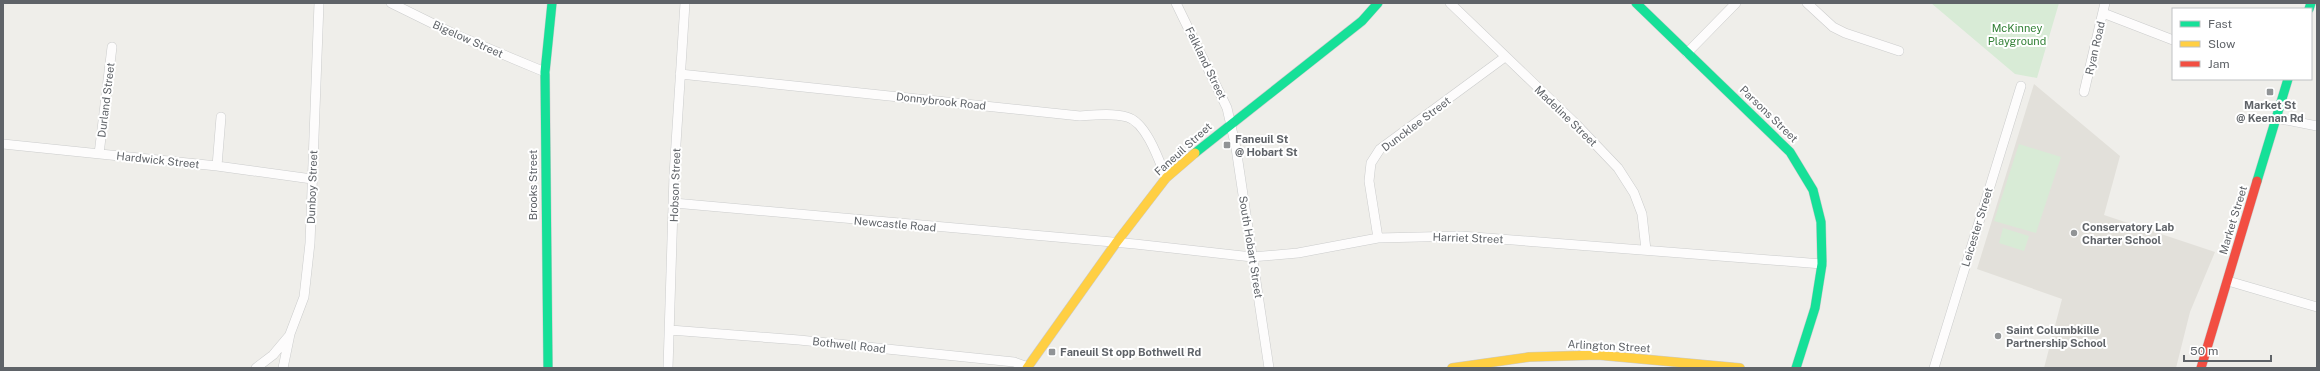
<svg xmlns="http://www.w3.org/2000/svg" width="2320" height="371" viewBox="0 0 2320 371" font-family="'Public Sans',sans-serif">
  <style>
    .education { fill: #e2e0da }
    .green { fill: #d8ebd6 }
    .lines { fill: none; stroke-linecap: round; stroke-linejoin: round }
    .street-casing { stroke: #cbcccc; stroke-width: 10 }
    .fast-casing { stroke: #cacacb; stroke-width: 10 }
    .slow-casing { stroke: #cacacb; stroke-width: 10 }
    .jam-casing { stroke: #cacacb; stroke-width: 10 }
    .street { stroke: #fdfcfc; stroke-width: 9 }
    .fast { stroke: #16e098; stroke-width: 9 }
    .slow { stroke: #ffcf43; stroke-width: 9 }
    .jam { stroke: #f24e42; stroke-width: 9 }
    .poi-dot { fill: #919496; stroke: #fff; stroke-width: 1.5 }
    .labels { text-anchor: middle; stroke-width: 4; stroke-linejoin: round; paint-order: stroke }
    .park-label { font-size: 11px; fill: #348238; stroke: #fff }
    .street-label { font-size: 11px; fill: #5f6368; stroke: #fff }
    .poi-label { font-size: 11px; font-weight: bold; fill: #5f6368; stroke: #fff; text-anchor: start }
  </style>
  <rect width="100%" height="100%" fill="#efeeea"/>
  <path class="education" d="M2034,84l86,72 -16,59 111,37 -25,60 -14,56h-132l18,-69 -85,-30z"/>
  <path class="green" d="M1931,3h128l-22,75 -22,-4z
    M2019,144l42,13 -25,76 -42,-12z
    M2003,228l26,8 -5,15 -25,-8z"/>
  <g class="lines">
    <defs>
      <path id="street" d="M391,3l63,31 91,38
        M1176,3l51,105 9,40 33,220
        M1450,3l126,121 42,44 16,25 8,21 4,36
        M1807,3l26,24 12,6 54,18
        M2103,13l70,27
        M1687,53l49,-50
        M680,74l400,42c15,-1 32,-3 47,1 19,5 32,43 39,61
        M2084,92l21,-89
        M2276,118l41,8
        M3,144l214,22 95,13
        M99,154l13,-107
        M217,166l4,-49
        M674,203l461,41 117,13 46,-4 80,-15 83,-2 361,28
        M1378,238l-9,-57 2,-18 9,-14 125,-92
        M2228,281l89,26
        M670,330l129,10 215,22 14,5
        M256,368l17,-13 16,-19
        M283,368l7,-34 14,-37 6,-54 9,-240
        M668,368l6,-193 11,-172
        M1934,368l87,-282"/>
      <path id="fast" d="M1636,3l154,149 23,38 8,32 1,42 -7,44 -19,60
        M2309,9l2,-6
        M1195,153l167,-132 16,-18
        M2257,181l31,-102
        M548,368l-3,-296 7,-69"/>
      <path id="slow" d="M1027,368l89,-125 50,-65 29,-25
        M1452,368l77,-11 69,-2 142,13"/>
      <path id="jam" d="M2201,368l56,-187"/>
    </defs>
    <use href="#street" class="street-casing"/>
    <use href="#fast" class="fast-casing"/>
    <use href="#slow" class="slow-casing"/>
    <use href="#jam" class="jam-casing"/>
    <use href="#street" class="street"/>
    <use href="#fast" class="fast"/>
    <use href="#slow" class="slow"/>
    <use href="#jam" class="jam"/>
  </g>
  <g class="poi-dot">
    <rect x="2266" y="88" width="8" height="8" rx="2"/>
    <rect x="1223" y="141" width="8" height="8" rx="2"/>
    <circle cx="2074" cy="233" r="4"/>
    <circle cx="1998" cy="336" r="4"/>
    <rect x="1048" y="348" width="8" height="8" rx="2"/>
  </g>
  <g class="labels">
    <g class="park-label">
      <text x="2017" y="32">McKinney<tspan x="2017" dy="13">Playground</tspan></text>
    </g>
    <g class="street-label">
      <text transform="translate(468 39) rotate(24)" y="4">Bigelow Street</text>
      <text transform="translate(2095 48) rotate(-77)" y="4">Ryan Road</text>
      <text transform="translate(1206 63) rotate(64)" y="4">Falkland Street</text>
      <text transform="translate(106 100) rotate(-83)" y="4">Durland Street</text>
      <text transform="translate(941 101) rotate(6)" y="4">Donnybrook Road</text>
      <text transform="translate(1769 114) rotate(44)" y="4">Parsons Street</text>
      <text transform="translate(1566 116) rotate(44)" y="4">Madeline Street</text>
      <text transform="translate(1416 124) rotate(-37)" y="4">Duncklee Street</text>
      <text transform="translate(1183 149) rotate(-42)" y="4">Faneuil Street</text>
      <text transform="translate(158 160) rotate(6)" y="4">Hardwick Street</text>
      <text transform="translate(533 185) rotate(-90)" y="4">Brooks Street</text>
      <text transform="translate(675 185) rotate(-88)" y="4">Hobson Street</text>
      <text transform="translate(312 187) rotate(-88)" y="4">Dunboy Street</text>
      <text transform="translate(2233 220) rotate(-73)" y="4">Market Street</text>
      <text transform="translate(895 224) rotate(5)" y="4">Newcastle Road</text>
      <text transform="translate(1977 227) rotate(-73)" y="4">Leicester Street</text>
      <text transform="translate(1468 238) rotate(2)" y="4">Harriet Street</text>
      <text transform="translate(1251 247) rotate(81)" y="4">South Hobart Street</text>
      <text transform="translate(849 345) rotate(6)" y="4">Bothwell Road</text>
      <text transform="translate(1609 346) rotate(3)" y="4">Arlington Street</text>
    </g>
    <g class="poi-label">
      <text x="2270" y="109" text-anchor="middle">Market St<tspan x="2270" dy="13">@ Keenan Rd</tspan></text>
      <text x="1235" y="143">Faneuil St<tspan x="1235" dy="13">@ Hobart St</tspan></text>
      <text x="2082" y="231">Conservatory Lab<tspan x="2082" dy="13">Charter School</tspan></text>
      <text x="2006" y="334">Saint Columbkille<tspan x="2006" dy="13">Partnership School</tspan></text>
      <text x="1060" y="356">Faneuil St opp Bothwell Rd</text>
    </g>
  </g>
  <rect width="2320" height="371" fill="none" stroke="#5f6368" stroke-width="8"/>
  <rect x="2172" y="8" width="140" height="72" fill="#ffffff" stroke="#bfc1c3"/>
  <rect x="2180" y="21" width="20" height="6" fill="#16e098" stroke="#bfc1c3"/>
  <text x="2208" y="28" font-size="12" fill="#5f6368">Fast</text>
  <rect x="2180" y="41" width="20" height="6" fill="#ffcf43" stroke="#bfc1c3"/>
  <text x="2208" y="48" font-size="12" fill="#5f6368">Slow</text>
  <rect x="2180" y="61" width="20" height="6" fill="#f24e42" stroke="#bfc1c3"/>
  <text x="2208" y="68" font-size="12" fill="#5f6368">Jam</text>
  <path d="M2184 355v6h87v-6" fill="none" stroke="#5f6368" stroke-width="2"/>
  <text x="2190" y="355" font-size="12" fill="#5f6368" stroke="#ffffff" stroke-width="3" paint-order="stroke">50 m</text>
</svg>
